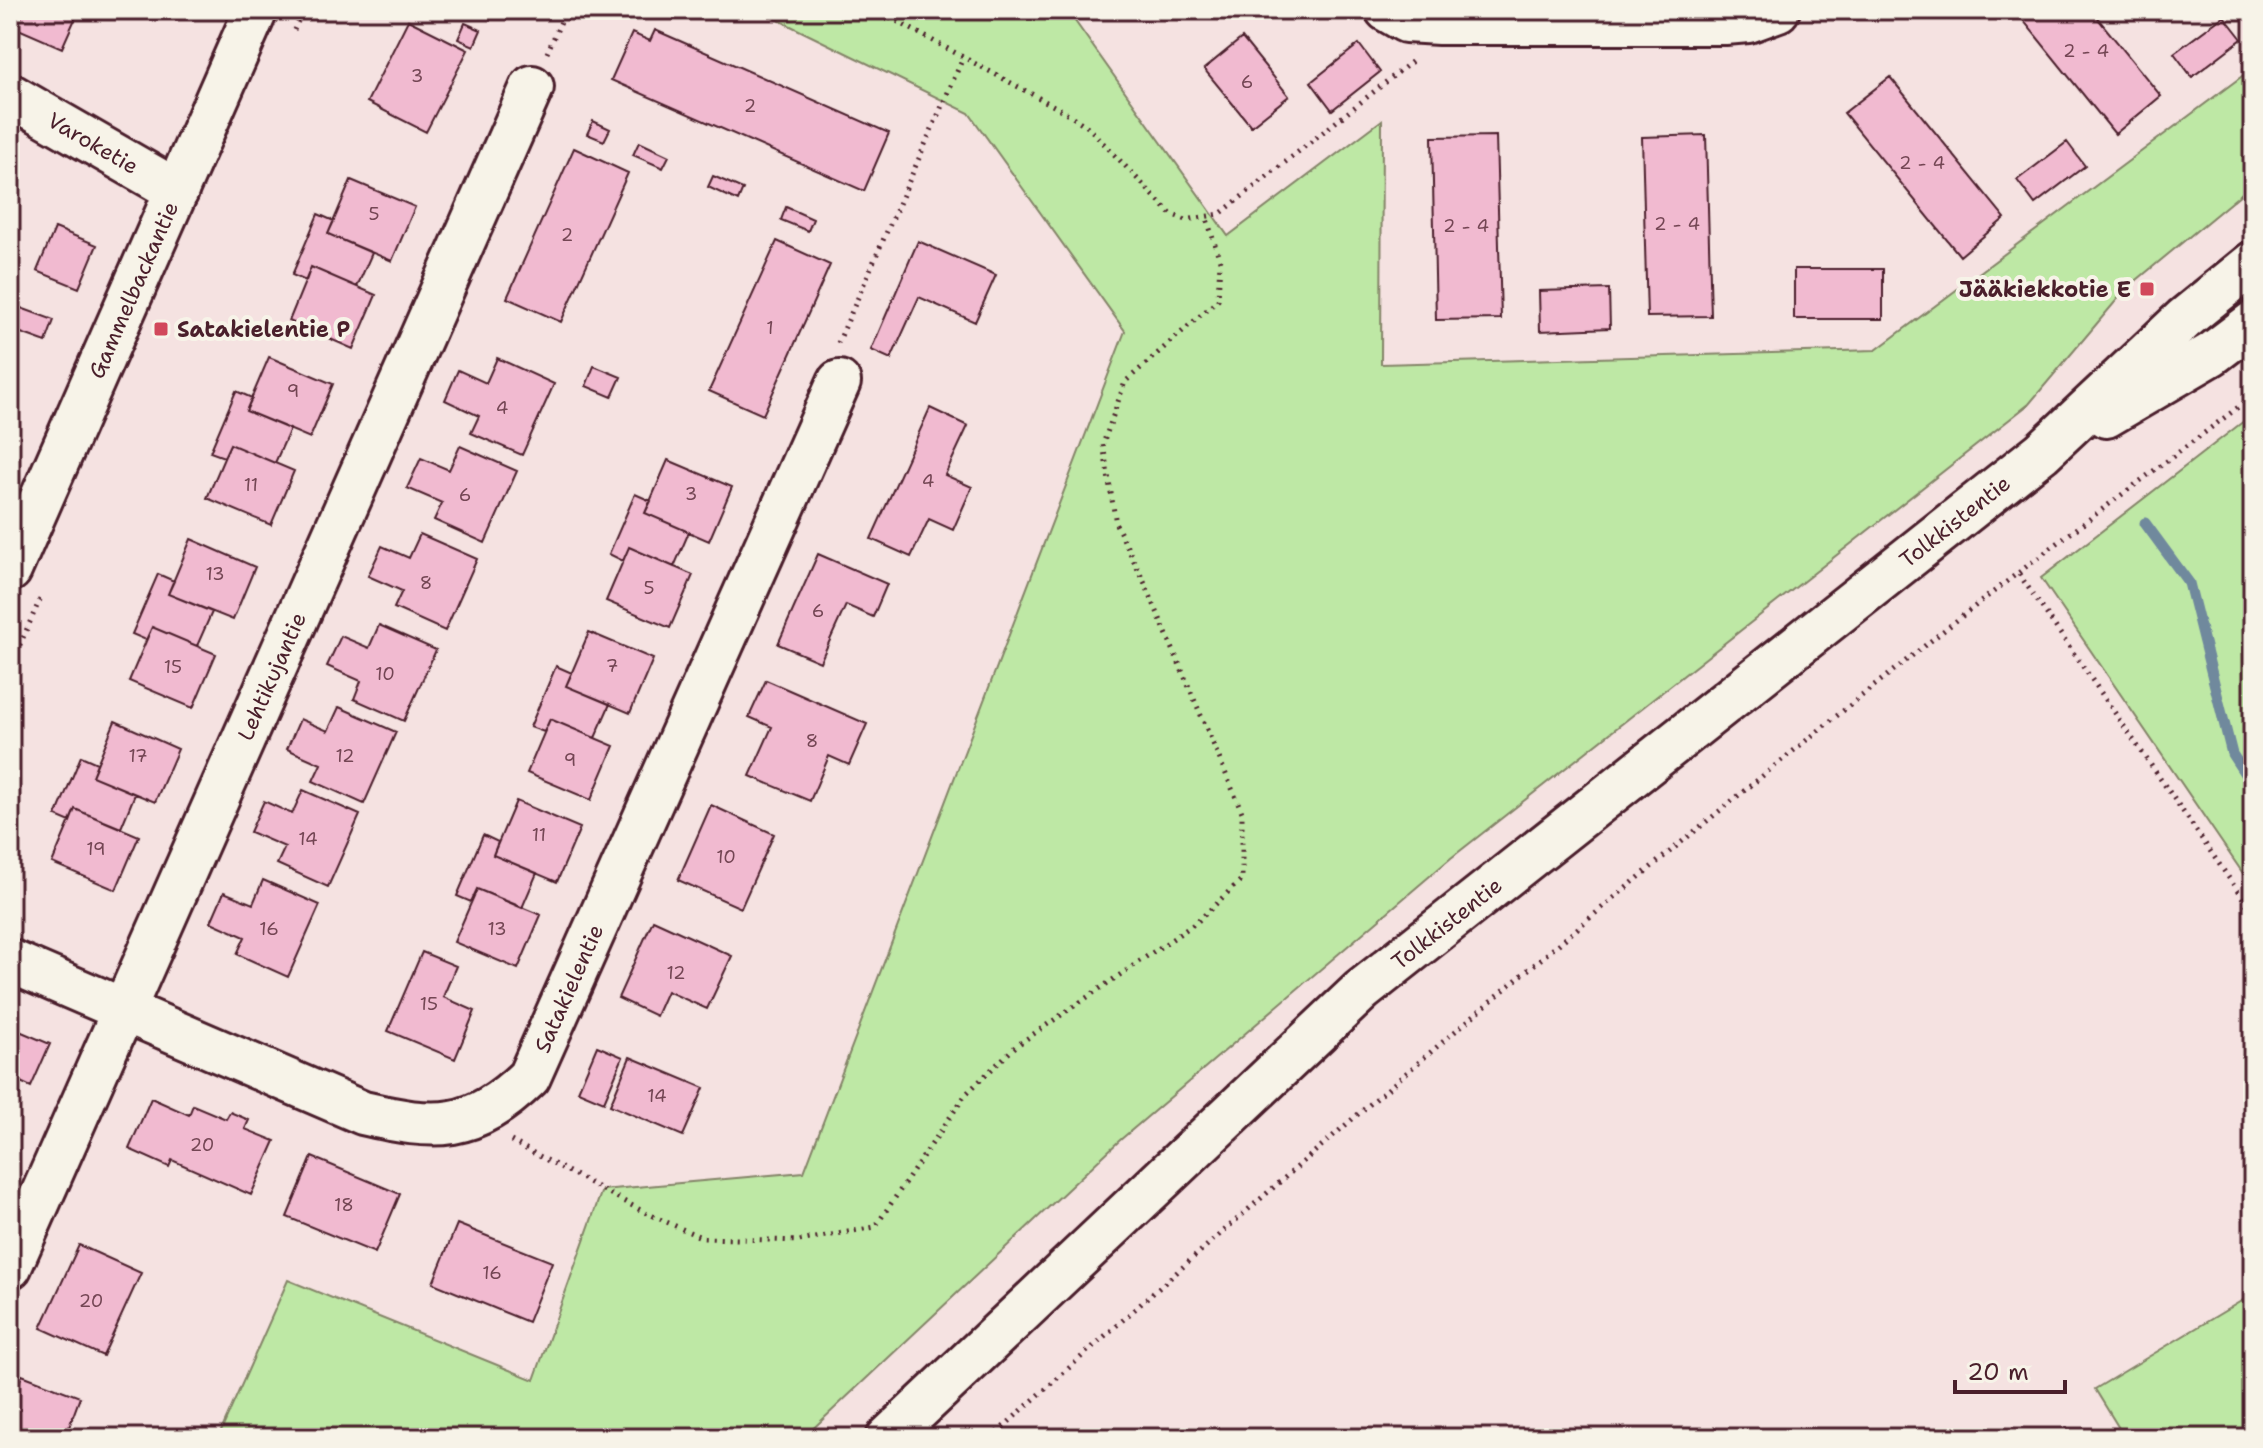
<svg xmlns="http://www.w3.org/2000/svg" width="2263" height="1448" viewBox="0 0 2263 1448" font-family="'Shantell Sans',sans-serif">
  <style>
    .green { fill: #bee8a5; stroke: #848468; stroke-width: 2 }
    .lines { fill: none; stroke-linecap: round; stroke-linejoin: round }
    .stream { stroke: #6f899d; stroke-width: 11 }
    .building { fill: #f1bad0; stroke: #4a1f2b; stroke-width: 2 }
    .minor-casing { stroke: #4a1f2b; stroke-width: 48 }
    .path { stroke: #4a1f2b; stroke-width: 5; stroke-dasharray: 2 6; stroke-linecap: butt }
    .minor { stroke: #f7f3e8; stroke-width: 42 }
    .poi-dot { fill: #d1495b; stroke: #f7f3e8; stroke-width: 3 }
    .labels { text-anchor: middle; stroke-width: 8; stroke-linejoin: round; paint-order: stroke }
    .number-label { font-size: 18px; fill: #744654 }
    .street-label { font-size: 22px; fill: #4a1f2b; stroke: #f7f3e8 }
    .poi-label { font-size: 22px; font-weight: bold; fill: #4a1f2b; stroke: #f7f3e8; text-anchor: end }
  </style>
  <rect width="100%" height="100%" fill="#f5e2e1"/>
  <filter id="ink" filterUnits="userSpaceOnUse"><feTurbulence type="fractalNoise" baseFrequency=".0125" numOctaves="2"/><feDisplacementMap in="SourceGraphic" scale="16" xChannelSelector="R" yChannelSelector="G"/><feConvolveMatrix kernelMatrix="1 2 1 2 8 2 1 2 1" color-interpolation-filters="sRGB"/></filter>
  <g filter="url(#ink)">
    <path class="green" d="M758,10h309l161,226 154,-116 -1,244 495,-14 377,-282v116l-127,105 -97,115 -578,454 -332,283 -316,297h-585l70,-158 246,100 68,-190 202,-18 321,-841 -156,-218z
      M2253,414v474l-212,-310z
      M2253,1294v144h-128l-30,-49z"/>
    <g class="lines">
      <path class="stream" d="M2145,523l44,60 43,171 21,32"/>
    </g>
    <path class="building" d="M24,10h55l-17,38 -46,-20z
      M2015,10h76l70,86 -46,38z
      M2224,16l18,23 -50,38 -18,-24z
      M408,20l60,30 -42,82 -59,-30z
      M465,23l16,7 -7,16 -16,-7z
      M655,30l234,103 -25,58 -253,-111 21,-47 18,8z
      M1242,38l47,58 -38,30 -47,-57z
      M1359,44l21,28 -48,38 -21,-28z
      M1890,77l115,141 -45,38 -116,-143z
      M593,121l17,8 -6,12 -17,-7z
      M1706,135l5,181 -64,1 -5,-180z
      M1496,136l5,183 -65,1 -4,-183z
      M639,142l30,14 -6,12 -30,-13z
      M2067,142l18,24 -50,38 -18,-24z
      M574,148l54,25 -67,149 -54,-24z
      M713,176l30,13 -5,12 -30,-14z
      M351,180l64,27 -23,54 -64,-27z
      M786,207l27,12 -5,12 -27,-11z
      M318,214l16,7 -6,13 44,19 -15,34 -46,-20 -5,14 -14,-6z
      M55,228l42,17 -18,43 -42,-17z
      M777,241l53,24 -67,150 -54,-24z
      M918,241l78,34 -21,47 -56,-25 -28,62 -20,-9z
      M311,267l65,28 -23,54 -64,-28z
      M1794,269h89v50h-89z
      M1609,289l1,39 -70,3 -1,-40z
      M10,304l44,16 -8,22 -36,-13z
      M10,335l9,3 -6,17 -3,-1z
      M269,357l64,27 -23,54 -64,-27z
      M497,358l57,26 -32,71 -51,-22 8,-17 -34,-16 13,-30 28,13z
      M594,366l27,11 -9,20 -26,-11z
      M236,391l16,7 -6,13 44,18 -15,34 -45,-19 -6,13 -14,-5z
      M930,408l38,18 -23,49 27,12 -19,43 -24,-11 -18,38 -40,-18z
      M230,444l64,27 -23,54 -64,-27z
      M460,446l57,25 -32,72 -51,-23 8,-17 -35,-15 14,-30 28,12z
      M668,460l64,27 -23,54 -64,-28z
      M635,494l16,7 -6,12 44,19 -15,35 -45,-20 -6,14 -14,-7z
      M420,534l57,25 -32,72 -51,-23 8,-17 -34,-15 14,-30 27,12z
      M191,539l64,28 -22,53 -65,-26z
      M629,547l64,28 -23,53 -64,-27z
      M818,554l69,30 -14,33 -27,-12 -26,57 -42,-18z
      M158,574l16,7 -6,13 44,18 -15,34 -45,-19 -6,13 -14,-6z
      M379,625l57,25 -32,71 -50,-22 7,-18 -34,-15 14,-30 28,12z
      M152,627l64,27 -23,54 -64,-27z
      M589,632l64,27 -23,54 -64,-27z
      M556,666l16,7 -6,13 44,18 -15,34 -45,-19 -6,13 -14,-5z
      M766,680l101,44 -18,41 -20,-9 -19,45 -60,-25 22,-49 -23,-10z
      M339,707l57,25 -32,72 -51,-23 8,-17 -34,-15 13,-30 28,12z
      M550,719l64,27 -23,54 -64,-27z
      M115,721l63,28 -23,53 -63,-26z
      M81,756l16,7 -5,13 43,18 -14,34 -46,-19 -5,13 -14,-6z
      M303,790l57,25 -32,72 -51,-23 8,-17 -35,-15 14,-31 28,13z
      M516,801l64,27 -23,54 -64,-27z
      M711,805l63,29 -33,74 -63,-28z
      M75,809l64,27 -23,54 -64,-27z
      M483,835l15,7 -5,13 44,18 -15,35 -45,-19 -6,13 -14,-6z
      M263,880l57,25 -32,72 -51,-23 8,-17 -34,-15 13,-30 29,12z
      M477,889l64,26 -23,54 -64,-27z
      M653,920l79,36 -25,53 -40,-18 -11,25 -38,-18z
      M422,952l34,14 -13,31 32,14 -20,48 -67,-28z
      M10,1027l40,17 -19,43 -21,-10z
      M597,1046l26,11 -19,45 -26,-11z
      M630,1057l74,31 -21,48 -73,-31z
      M151,1098l38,17 4,-10 33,14 4,-7 19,8 -4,9 30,12 -24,54 -79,-35 -3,7 -40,-18z
      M312,1157l88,37 -25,59 -88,-36z
      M457,1224l95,38 -24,60 -95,-39z
      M79,1245l62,28 -38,83 -62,-28z
      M22,1375l58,22 -15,41h-55v-32z"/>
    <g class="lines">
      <defs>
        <g id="minor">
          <path d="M1387,10l19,11 33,2h286l23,-2 30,-11"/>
          <path id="s1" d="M10,95l167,96"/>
          <path d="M2106,416l106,-62 41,-31"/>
          <path id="s2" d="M10,570l246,-560"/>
          <path id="s3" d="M10,961l353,152c74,17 109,19 166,-36l310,-695"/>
          <path id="s4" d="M10,1267l522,-1180"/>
          <path id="s5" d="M888,1438l474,-448 680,-538 142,-133 69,-56"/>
        </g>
      </defs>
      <use href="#minor" class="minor-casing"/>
      <path class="path" d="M876,10l189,102 23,15 83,87 15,6 34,-6 195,-155
        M294,30l9,-20
        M547,53l19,-43
        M838,343l125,-285
        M2019,574l234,339
        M10,667l32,-72
        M511,1141l135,72 57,25 96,3 76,-14 91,-133 50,-48 181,-124 45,-43v-67l-95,-224 -31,-64 -13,-80 22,-62 93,-82 2,-39 -13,-42
        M991,1438c299,-270 606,-532 922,-783 111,-89 227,-173 340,-259"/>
      <use href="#minor" class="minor"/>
    </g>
  </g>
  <g class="poi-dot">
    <rect x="2139" y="281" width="16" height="16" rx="4"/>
    <rect x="153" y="321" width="16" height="16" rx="4"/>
  </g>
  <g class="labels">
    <g class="number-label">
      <text x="2086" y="57">2 - 4</text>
      <text x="417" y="82">3</text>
      <text x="1247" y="88">6</text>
      <text x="750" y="112">2</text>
      <text x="1922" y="169">2 - 4</text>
      <text x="374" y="220">5</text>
      <text x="1677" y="230">2 - 4</text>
      <text x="1466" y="232">2 - 4</text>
      <text x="567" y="241">2</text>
      <text x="770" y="334">1</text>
      <text x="293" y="397">9</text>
      <text x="502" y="414">4</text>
      <text x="928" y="487">4</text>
      <text x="251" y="491">11</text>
      <text x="691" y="500">3</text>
      <text x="465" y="501">6</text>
      <text x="215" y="580">13</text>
      <text x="426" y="589">8</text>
      <text x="649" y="594">5</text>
      <text x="818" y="617">6</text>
      <text x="612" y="672">7</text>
      <text x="173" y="673">15</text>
      <text x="385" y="680">10</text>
      <text x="812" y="747">8</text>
      <text x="138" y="762">17</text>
      <text x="345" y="762">12</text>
      <text x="570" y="766">9</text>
      <text x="539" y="841">11</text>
      <text x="308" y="845">14</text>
      <text x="96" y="855">19</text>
      <text x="726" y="863">10</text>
      <text x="269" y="935">16</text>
      <text x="497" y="935">13</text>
      <text x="676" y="979">12</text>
      <text x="429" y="1010">15</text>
      <text x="657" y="1102">14</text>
      <text x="202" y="1151">20</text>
      <text x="344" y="1211">18</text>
      <text x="492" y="1279">16</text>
      <text x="91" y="1307">20</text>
    </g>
    <g class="street-label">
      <text dy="8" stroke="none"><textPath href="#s1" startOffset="96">Varoketie</textPath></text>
      <text dy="8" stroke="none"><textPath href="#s2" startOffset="306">Gammelbackantie</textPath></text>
      <text dy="8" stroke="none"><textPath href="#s5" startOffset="1408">Tolkkistentie</textPath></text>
      <text dy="8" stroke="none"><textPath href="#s4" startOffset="646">Lehtikujantie</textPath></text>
      <text dy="8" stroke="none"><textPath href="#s5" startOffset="760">Tolkkistentie</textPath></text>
      <text dy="8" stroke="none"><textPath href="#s3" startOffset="662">Satakielentie</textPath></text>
    </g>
    <g class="poi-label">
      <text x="2131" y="297">Jääkiekkotie E</text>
      <text x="177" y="337" text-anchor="start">Satakielentie P</text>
    </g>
  </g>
  <rect width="2263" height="1448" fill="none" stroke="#f7f3e8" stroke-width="40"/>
  <rect x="20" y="20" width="2223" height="1408" fill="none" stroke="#4a1f2b" stroke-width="3" filter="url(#ink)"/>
  <path d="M1955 1380v12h110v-12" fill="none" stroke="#4a1f2b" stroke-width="4"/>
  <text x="1967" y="1380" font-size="24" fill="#4a1f2b" stroke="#f7f3e8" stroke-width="6" paint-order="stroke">20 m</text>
</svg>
